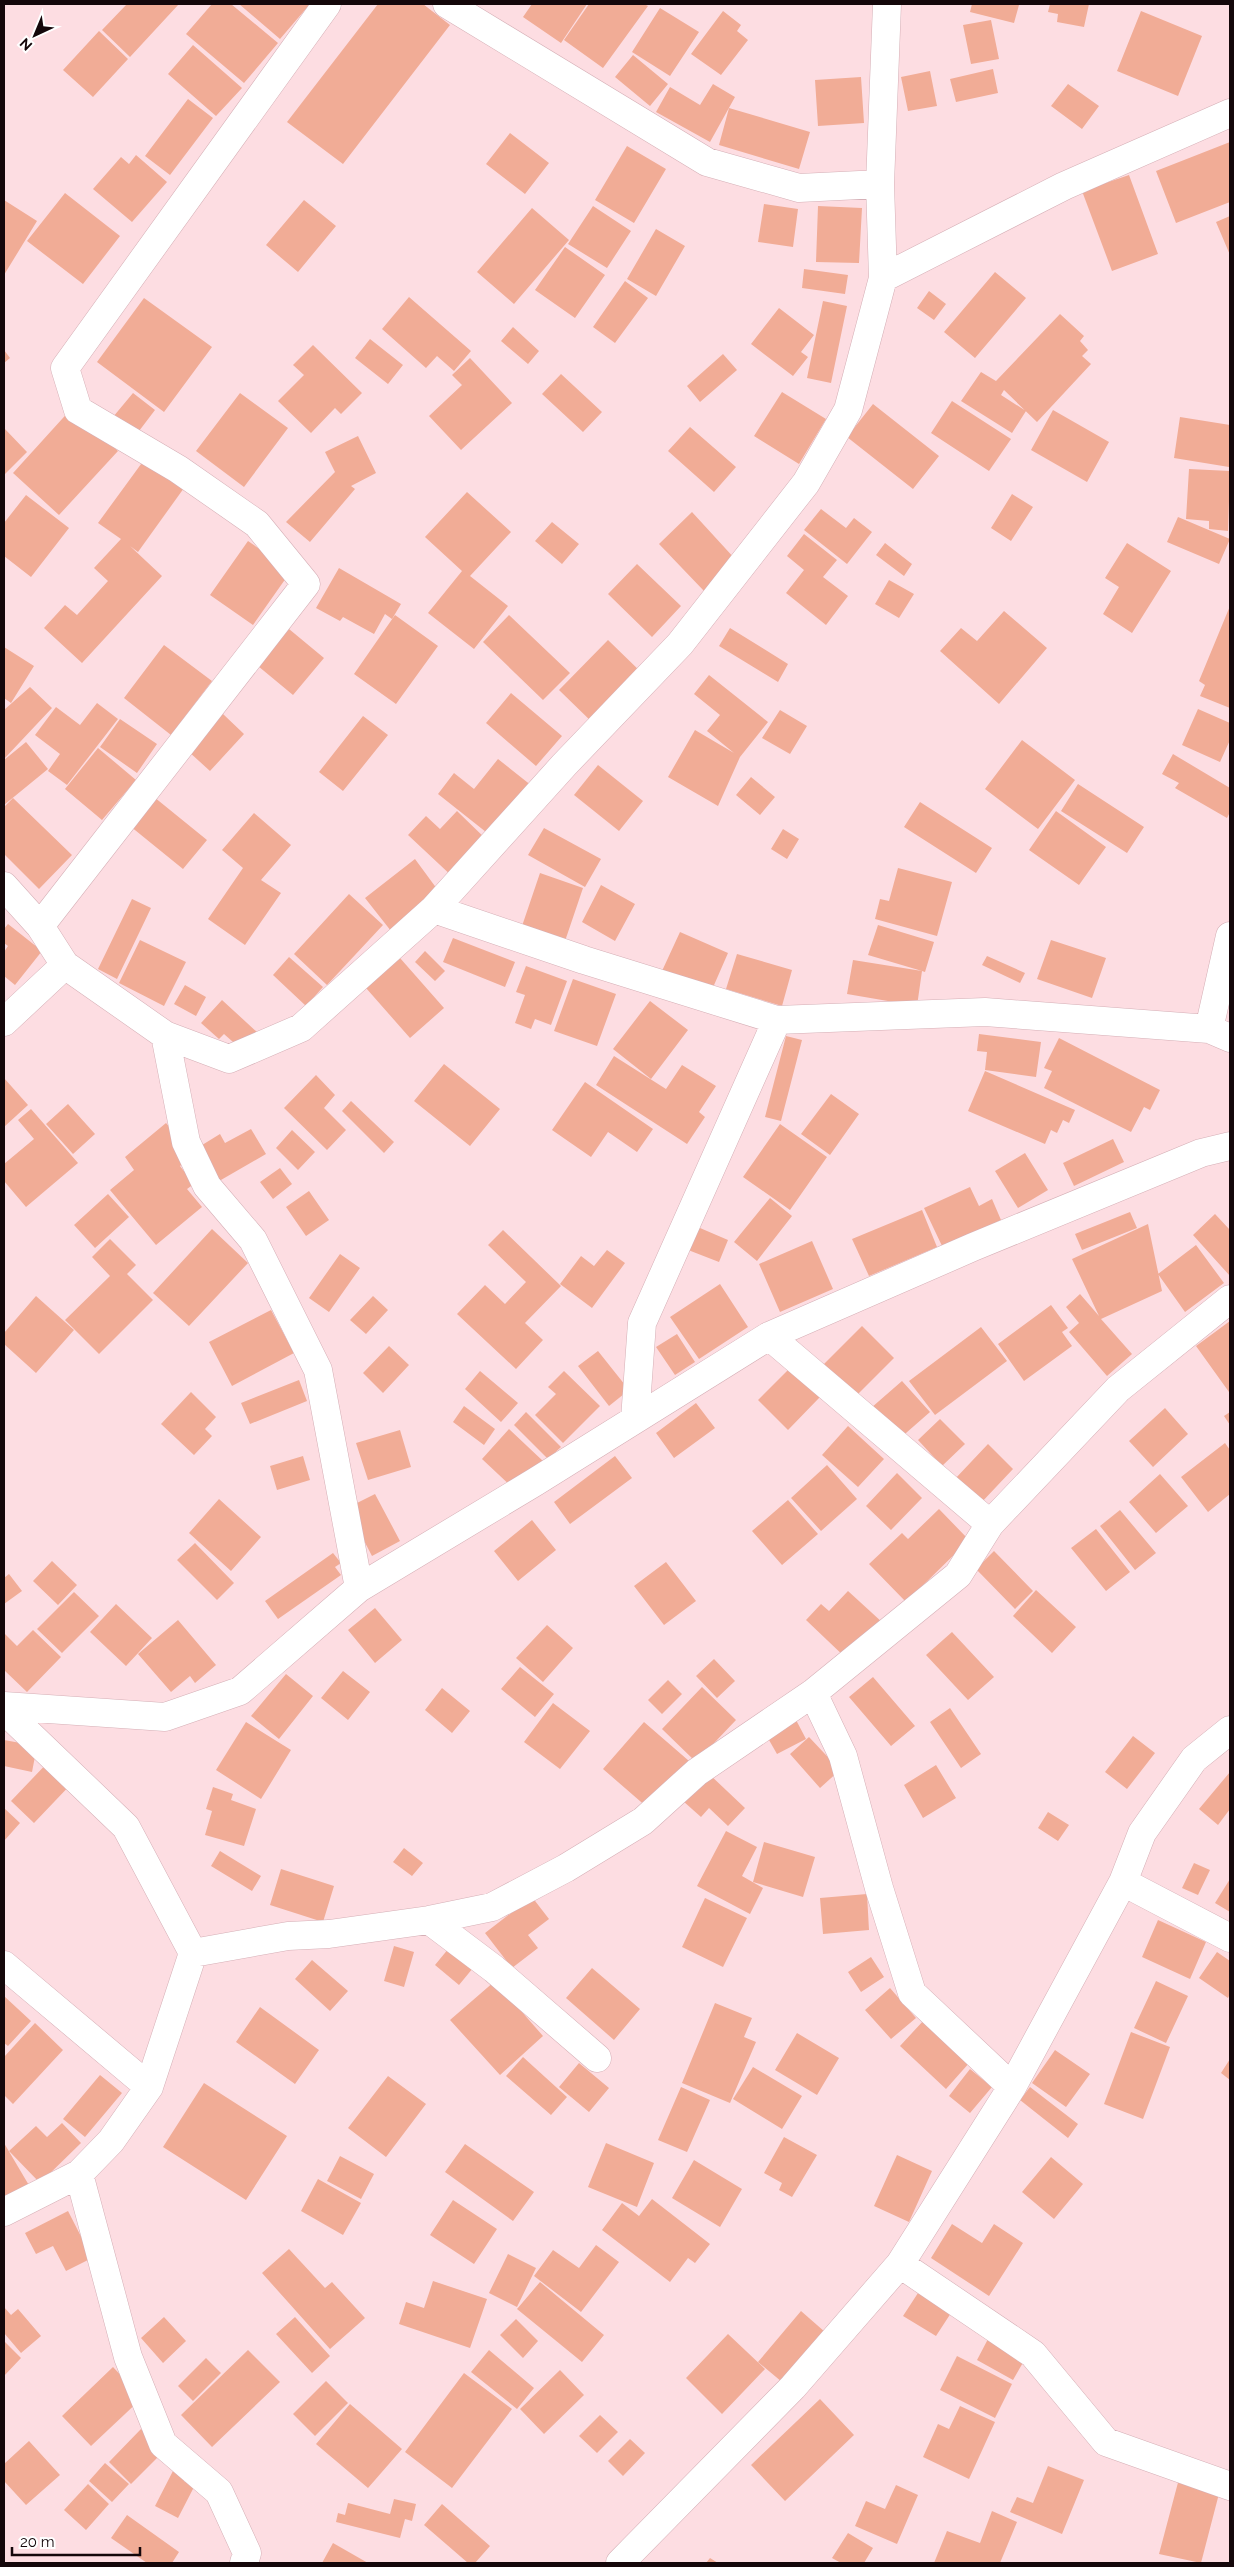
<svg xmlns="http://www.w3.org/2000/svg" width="1234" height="2567" viewBox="0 0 1234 2567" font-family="Raleway,sans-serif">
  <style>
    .building { fill: #f1ac96 }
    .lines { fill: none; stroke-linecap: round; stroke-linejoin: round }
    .minor-casing { stroke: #d5afb6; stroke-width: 29 }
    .minor { stroke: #fff; stroke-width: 28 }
  </style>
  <rect width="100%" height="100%" fill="#fddde2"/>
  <path class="building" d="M127,4h52l-49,53 -28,-27z
    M212,4h19l47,39 -34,40 -58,-49z
    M239,4h71l-30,35z
    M378,4h45l27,21 -107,139 -56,-42z
    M532,4h55l-26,39 -38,-26z
    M589,4h55l4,2 -45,62 -39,-28z
    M972,4h39l8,1 -5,18 -44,-11z
    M1050,4h39l-5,23 -27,-5 1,-8 -10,-2z
    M660,8l39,24 -29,44 -38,-24z
    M723,11l18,14 -4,6 11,9 -27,35 -30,-21z
    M1141,11l61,25 -24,60 -61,-25z
    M991,20l8,39 -28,5 -8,-39z
    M99,31l29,28 -35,38 -30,-27z
    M193,45l49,43 -26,28 -48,-42z
    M633,55l35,29 -18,22 -35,-29z
    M993,69l5,24 -42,9 -6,-23z
    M930,71l7,35 -29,5 -7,-34z
    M861,77l3,46 -46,3 -3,-46z
    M713,84l22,13 -25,45 -54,-30 14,-25 30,18z
    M1068,84l31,22 -17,23 -31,-23z
    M188,99l25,19 -43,57 -25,-19z
    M729,108l81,24 -11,37 -80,-24z
    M510,133l39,30 -24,31 -39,-30z
    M1230,142v60l-54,21 -20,-52z
    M627,146l39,23 -32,54 -39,-23z
    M136,155l31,27 -35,40 -39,-33 28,-32 8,7z
    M1129,175l29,79 -46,17 -30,-80z
    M65,193l55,43 -37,48 -56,-43z
    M4,200l33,21 -33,54z
    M304,200l32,26 -38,46 -32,-27z
    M764,204l34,5 -5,38 -35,-5z
    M593,206l38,25 -24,37 -39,-24z
    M818,206l44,2 -3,55 -43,-1z
    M532,208l37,32 -55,64 -37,-32z
    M1230,216v39l-14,-33z
    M656,229l29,17 -29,50 -29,-17z
    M565,247l40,28 -30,43 -40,-28z
    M804,269l44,6 -3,19 -43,-6z
    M995,272l31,26 -51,60 -31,-26z
    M625,281l23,17 -33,45 -22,-16z
    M929,291l17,13 -12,16 -17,-12z
    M409,297l62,54 -17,20 -17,-15 -11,12 -44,-39z
    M144,298l68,49 -48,65 -67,-50z
    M823,301l24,5 -16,77 -24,-5z
    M779,308l35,27 -13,17 7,5 -15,19 -42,-32z
    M1060,314l24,22 -4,5 8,9 -6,6 9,8 -54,58 -33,-32 -3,5 25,16 -14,22 -51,-32 20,-29 15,9z
    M513,327l26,24 -11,13 -27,-23z
    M370,339l33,26 -15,19 -33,-26z
    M313,345l49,48 -21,21 -6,-6 -24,25 -33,-32 26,-26 -11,-10z
    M4,350l6,8 -6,5z
    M723,354l14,16 -37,32 -13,-16z
    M470,358l42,45 -51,47 -32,-34 33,-31 -10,-10z
    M561,374l41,38 -19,20 -41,-38z
    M782,392l44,27 -27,45 -45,-28z
    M133,393l22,17 -19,25 -23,-18z
    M240,393l48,35 -44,59 -48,-36z
    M952,401l59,38 -22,32 -58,-38z
    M873,404l66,52 -26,33 -66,-52z
    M72,408l46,43 -59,64 -46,-42z
    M1053,410l56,32 -22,40 -56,-32z
    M1180,417l50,8 -1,42 -55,-9z
    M690,427l46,40 -22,25 -46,-41z
    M4,428l23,24 -23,23z
    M358,436l18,37 -25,13 4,3 -45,53 -24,-20 49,-50 -10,-20z
    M144,460l40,28 -46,64 -8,-6 32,30 -80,87 -38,-35 21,-23 12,10 31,-34 -14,-13 27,-29 -23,-16z
    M1189,469l41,2 -2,60 -19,-2v-8l-23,-2z
    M467,492l44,40 -41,44 38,30 -34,43 -46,-36 34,-42 -37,-34z
    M1012,494l21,13 -22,34 -20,-13z
    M26,495l43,33 -38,49 -27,-21v-33z
    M821,509l25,19 8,-10 18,14 -25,32 -43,-34z
    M692,512l44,48 -32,31 -45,-47z
    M1178,517l52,22 -11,25 -52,-22z
    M552,522l27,22 -17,20 -27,-23z
    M804,534l33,26 -14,17 25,19 -22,29 -40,-32 18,-23 -17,-14z
    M248,541l43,30 -38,54 -43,-30z
    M885,543l27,21 -8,12 -28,-21z
    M1127,543l44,28 -39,62 -29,-19 16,-27 -14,-9z
    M637,564l44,42 -29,31 -44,-43z
    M339,568l62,36 -9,15 -7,-5 -11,20 -31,-17 -3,4 -24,-13z
    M889,580l25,14 -15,24 -24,-14z
    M1230,606v102l-30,-12 5,-11 -6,-4z
    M1004,611l43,37 -48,56 -59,-53 21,-23 16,13z
    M395,615l43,31 -42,58 -42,-30z
    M509,615l61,58 -27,27 -60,-58z
    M730,628l58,36 -10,18 -59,-36z
    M289,629l35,29 -31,37 -35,-29z
    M608,640l36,35 -48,51 -37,-36z
    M164,645l48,36 -41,54 -47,-37z
    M4,647l30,19 -23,37 -7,-5z
    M709,675l59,47 -28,35 -22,49 -50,-29 27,-47 39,23 -27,-22 13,-16 -26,-21z
    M30,687l22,21 -48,51v-49z
    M511,693l51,43 -26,30 -50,-43z
    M97,703l21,16 -51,66 -19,-14 12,-17 -25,-19 21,-28 24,18z
    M1198,709l32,14v17l-10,22 -38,-17z
    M780,710l27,16 -17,28 -28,-16z
    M223,714l21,20 -34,37 -22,-20z
    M363,716l25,19 -45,56 -24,-19z
    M120,719l37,25 -20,29 -37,-26z
    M1022,740l53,40 -37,49 -53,-40z
    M26,742l22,27 -44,36v-45z
    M98,748l38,32 -34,40 -37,-31z
    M1173,754l57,34v24l-3,6 -52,-30 4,-5 -17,-9z
    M498,759l34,27 -41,50 -53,-42 16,-21 20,16z
    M598,765l45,36 -24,30 -45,-36z
    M751,777l24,20 -15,18 -24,-20z
    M1078,784l66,43 -17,26 -66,-42z
    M154,797l53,43 -24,29 -53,-43z
    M13,798l59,57 -33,34 -35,-35v-47z
    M920,802l72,46 -16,25 -72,-46z
    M457,811l33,32 -35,36 -47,-44 18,-19 14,13z
    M1056,811l50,36 -27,38 -50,-35z
    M254,813l37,32 -30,35 20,13 -36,52 -37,-26 35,-51 -21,-18z
    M544,828l57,31 -16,28 -57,-32z
    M783,829l16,10 -12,20 -16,-10z
    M415,859l25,34 -49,38 -26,-33z
    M898,868l54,14 -15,54 -62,-17 5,-20 9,2z
    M540,873l43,15 -19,56 -43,-15z
    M601,885l34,19 -20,37 -33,-19z
    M349,894l34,31 -56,60 -33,-31z
    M132,899l19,9 -34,71 -19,-10z
    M8,924l34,27 -27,34 -11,-9v-24l4,-6 -4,-3v-14z
    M878,925l56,17 -9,30 -3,-1 -5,35 -70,-12 6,-34 69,11 -54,-16z
    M680,932l48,21 -17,39 -49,-21z
    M453,938l62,24 -10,25 -62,-25z
    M140,940l46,22 -22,44 -45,-23z
    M1051,940l55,18 -14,40 -55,-19z
    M425,951l20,20 -10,10 -20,-19z
    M737,954l55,16 -10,36 -56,-17z
    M987,956l38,17 -5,10 -38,-18z
    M289,957l34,30 -17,19 -33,-31z
    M400,958l44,50 -34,30 -44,-50z
    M526,966l41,15 -16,44 -16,-6 -4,10 -16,-6 10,-28 -9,-3z
    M573,979l43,15 -19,52 -43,-15z
    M185,985l21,12 -10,19 -22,-12z
    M222,1000l36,33 -16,17 -18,-16 -5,5 -18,-16z
    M650,1001l38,29 -37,49 -38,-30z
    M979,1034l62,8 -5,35 -51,-7 2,-18 -10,-1z
    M786,1036l16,4 -21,81 -16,-4z
    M1059,1038l101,52 -10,20 -6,-3 -13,25 -87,-44 8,-17 -8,-3z
    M614,1056l52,33 16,-24 34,21 -17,26 6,5 -18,27 -91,-59z
    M444,1064l56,45 -30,37 -56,-45z
    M985,1071l90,39 -6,13 -6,-3 -6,13 -6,-3 -6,14 -77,-33z
    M316,1075l19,20 -11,13 22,22 -19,20 -43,-42z
    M4,1078l24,27 -24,22z
    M585,1082l68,47 -16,23 -29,-20 -17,25 -39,-27z
    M831,1094l28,20 -29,41 -29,-21z
    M351,1101l43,41 -10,11 -42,-42z
    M68,1104l27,30 -22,20 -27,-30z
    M31,1109l47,54 -52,44 -22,-26v-17l30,-25 -16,-19z
    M166,1123l12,14 -6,6 14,18 -6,5 14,18 -7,5 15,18 -46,38 -46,-55 24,-20 -9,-13z
    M780,1124l47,33 -37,53 -47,-33z
    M251,1129l15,25 -52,30 -20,-34 26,-16 5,9z
    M292,1130l23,22 -17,18 -22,-22z
    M1113,1139l11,23 -50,24 -11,-23z
    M1025,1153l23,37 -30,18 -23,-37z
    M280,1168l12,16 -19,15 -13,-17z
    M970,1187l9,19 13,-7 9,21 -58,28 -19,-40z
    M309,1191l20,29 -23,16 -20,-29z
    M108,1194l21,23 -34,31 -21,-23z
    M770,1198l22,18 -35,45 -23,-19z
    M922,1210l15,37 -68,29 -17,-37z
    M1130,1212l7,16 -55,22 -7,-16z
    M1215,1214l15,16v46l-37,-41z
    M1148,1224l14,67 -61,28 31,35 -25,22 -38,-44 10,-9 -13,-16 14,-13 19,22 -27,-57z
    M693,1225l35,15 -9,22 -36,-14z
    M212,1229l36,34 -59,63 -36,-33z
    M503,1230l58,56 -36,37 18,17 -27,29 -59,-55 28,-29 20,19 21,-22 -38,-37z
    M110,1239l26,26 -9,9 26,26 -54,54 -34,-34 45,-44 -18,-19z
    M812,1241l21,48 -53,23 -21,-48z
    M1196,1245l28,38 -39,29 -27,-38z
    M607,1250l18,13 -33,45 -32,-24 21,-28 13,10z
    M340,1254l20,14 -31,44 -20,-14z
    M720,1284l28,43 -49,32 -29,-42z
    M36,1296l38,34 -38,43 -32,-29v-11z
    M373,1296l15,14 -22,24 -16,-14z
    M1051,1305l17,23 -6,4 10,14 -48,35 -26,-37z
    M271,1310l23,43 -62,33 -23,-44z
    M1230,1321v70l-1,1 -33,-46z
    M862,1326l32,32 -38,38 -32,-32z
    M981,1327l26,34 -72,54 -26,-34z
    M677,1334l18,28 -20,13 -19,-28z
    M389,1346l20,19 -26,28 -20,-20z
    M598,1351l31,39 -20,16 -31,-40z
    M790,1368l30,29 -32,33 -30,-30z
    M480,1371l38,32 -17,19 -36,-33z
    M564,1371l36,35 -37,37 -28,-28 21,-21 -8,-7z
    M299,1380l8,21 -57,23 -9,-21z
    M902,1381l28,31 -32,28 -27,-32z
    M191,1392l25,25 -11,12 7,7 -18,19 -33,-31z
    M696,1403l19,25 -41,30 -18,-25z
    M464,1406l31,23 -11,16 -31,-23z
    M1165,1408l23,26 -35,33 -24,-26z
    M526,1412l35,35 -13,12 -34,-34z
    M1230,1412v13l-6,-9z
    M940,1419l25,25 -23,22 -24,-26z
    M848,1426l36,33 -26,28 -36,-32z
    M509,1429l35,33 -28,29 -34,-32z
    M400,1430l11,37 -43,13 -12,-37z
    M1225,1443l5,7v44l-22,18 -27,-35z
    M988,1444l25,25 -33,35 -26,-24z
    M303,1456l7,24 -33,10 -7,-24z
    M615,1456l17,22 -62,46 -16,-22z
    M827,1465l30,34 -36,32 -30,-33z
    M897,1473l25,25 -31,32 -25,-24z
    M1160,1474l28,32 -32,27 -27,-31z
    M375,1494l25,47 -28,15 -25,-48z
    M219,1499l42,38 -30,34 -42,-38z
    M788,1500l30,34 -36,31 -30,-34z
    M939,1509l30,31 -63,62 -37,-38 33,-31 6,6z
    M1120,1510l36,43 -21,17 -35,-44z
    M532,1520l24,30 -38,31 -24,-30z
    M1096,1529l34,43 -24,19 -35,-43z
    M195,1543l39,40 -17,17 -40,-40z
    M994,1551l39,40 -18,18 -39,-40z
    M333,1553l8,10 -6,4 6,8 -63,44 -13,-18z
    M52,1561l25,24 -19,20 -25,-24z
    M666,1562l30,39 -32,24 -30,-39z
    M9,1574l13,17 -18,13v-26z
    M1036,1590l40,37 -24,26 -39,-37z
    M848,1591l35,32 -35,37 -42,-40 15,-16 8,7z
    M74,1592l25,24 -37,37 -25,-24z
    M116,1604l36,34 -26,28 -36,-34z
    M375,1608l27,32 -27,23 -27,-33z
    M178,1620l38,45 -21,18 -5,-7 -19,16 -33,-38z
    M547,1625l26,23 -30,34 -27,-24z
    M33,1630l28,27 -34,35 -23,-22v-37l13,13z
    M952,1632l42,45 -26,23 -42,-45z
    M714,1659l21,22 -18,17 -21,-22z
    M520,1667l34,27 -19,23 -34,-28z
    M343,1671l27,21 -22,28 -27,-22z
    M286,1674l27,22 -34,43 -28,-23z
    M873,1677l42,49 -24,20 -42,-49z
    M668,1680l14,14 -20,20 -14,-14z
    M702,1687l34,33 -40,42 -34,-33z
    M442,1688l28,23 -18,22 -27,-23z
    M553,1703l37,28 -30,38 -36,-27z
    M950,1708l31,46 -20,14 -31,-46z
    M795,1718l11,21 -29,15 -12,-21z
    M246,1722l45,28 -30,49 -45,-29z
    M644,1722l45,39 -41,47 -45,-39z
    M1133,1736l22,17 -28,36 -22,-17z
    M809,1737l31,33 -20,18 -30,-34z
    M4,1740l33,6 -5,26 -28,-6z
    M52,1758l23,22 -41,43 -23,-22z
    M936,1765l20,33 -33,20 -19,-33z
    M1230,1772v37l-12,16 -19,-16z
    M708,1773l37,35 -17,18 -19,-18 -8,9 -18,-16z
    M213,1787l20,7 -2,6 25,9 -12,37 -39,-11 7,-24 -6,-2z
    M4,1808l16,15 -16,18z
    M1048,1812l21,13 -11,16 -20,-13z
    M726,1831l31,16 -15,29 21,12 -13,26 -53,-28z
    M764,1842l51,15 -12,40 -50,-15z
    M404,1848l19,15 -11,13 -19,-14z
    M220,1851l41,25 -9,15 -41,-25z
    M1194,1863l16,7 -12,25 -16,-7z
    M281,1869l53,17 -11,36 -53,-17z
    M1230,1879v33l-15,-9z
    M867,1894l2,36 -46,4 -3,-36z
    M532,1897l17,22 -21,16 10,13 -26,20 -27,-35z
    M705,1898l42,20 -24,49 -41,-20z
    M1158,1920l48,22 -16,37 -48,-22z
    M394,1946l20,6 -10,35 -20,-6z
    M449,1948l24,20 -14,17 -24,-20z
    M1217,1952l13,9v33l-2,4 -29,-20z
    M871,1957l13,20 -23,15 -13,-20z
    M312,1960l36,31 -18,20 -35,-32z
    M592,1968l48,41 -26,31 -48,-42z
    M495,1981l48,55 -43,39 -50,-55z
    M1156,1981l32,15 -22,47 -32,-15z
    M890,1988l26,30 -25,21 -26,-29z
    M4,1996l27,25 -23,25 -4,-3z
    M715,2003l37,15 -8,19 12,5 -26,61 -48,-20z
    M260,2007l59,43 -24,34 -59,-42z
    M924,2020l46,42 -24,27 -46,-43z
    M35,2023l28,27 -50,54 -9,-9v-38z
    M1131,2032l39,15 -27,72 -39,-15z
    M797,2033l42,25 -22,37 -42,-25z
    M1055,2050l35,24 -24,33 -34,-24z
    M523,2057l44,40 -16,18 -45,-39z
    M1230,2059v21l-9,-7z
    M579,2063l30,25 -20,24 -30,-25z
    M753,2067l49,29 -20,33 -49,-30z
    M970,2069l22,18 -22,26 -21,-17z
    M100,2075l22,18 -37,44 -22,-18z
    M388,2076l38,28 -40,53 -38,-29z
    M204,2083l83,53 -41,64 -83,-53z
    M681,2087l29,13 -23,52 -29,-12z
    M1030,2087l48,37 -10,14 -48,-38z
    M62,2123l19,20 -41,40 -31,-32 27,-25 11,11z
    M784,2137l33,18 -25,42 -13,-7 3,-7 -18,-10z
    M4,2143l26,44 -26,16z
    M606,2143l48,20 -17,44 -49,-20z
    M465,2144l69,48 -21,29 -68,-49z
    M897,2155l35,16 -23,51 -35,-16z
    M340,2156l34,18 -13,25 -34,-18z
    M1051,2157l32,27 -29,35 -32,-27z
    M694,2160l48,29 -22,38 -48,-29z
    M318,2179l43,24 -18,32 -42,-24z
    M652,2199l58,45 -15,19 -7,-5 -18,24 -68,-52 20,-27 17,13z
    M453,2200l44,29 -23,35 -44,-29z
    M68,2211l24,47 -26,13 -13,-25 -17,8 -11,-21z
    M952,2224l30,19 12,-19 29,19 -34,53 -58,-38z
    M596,2245l23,17 -38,50 -47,-36 19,-26 26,18z
    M289,2249l36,39 7,-6 33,36 -35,31 -68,-76z
    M508,2254l28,14 -19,39 -28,-14z
    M433,2281l54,18 -17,49 -71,-24 7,-22 18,6z
    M540,2282l64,53 -22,27 -65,-53z
    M918,2293l33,20 -15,23 -33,-20z
    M4,2307l7,8 7,-6 23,27 -20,17 -17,-20z
    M801,2311l24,21 -43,50 -24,-20z
    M164,2317l22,24 -23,22 -22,-25z
    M295,2317l35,39 -18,17 -36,-39z
    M516,2319l22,22 -15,17 -23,-23z
    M728,2334l37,35 -43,45 -36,-36z
    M988,2339l37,20 -12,21 -36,-20z
    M4,2341l17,17 -17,18z
    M248,2350l32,32 -68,65 -31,-32z
    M489,2350l45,38 -17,21 -46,-37z
    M957,2356l55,28 -17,34 -55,-28z
    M206,2358l15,15 -28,28 -15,-15z
    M113,2367l29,31 -51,48 -29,-30z
    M560,2370l24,25 -40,39 -24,-25z
    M464,2373l48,36 -60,79 -47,-36z
    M326,2381l22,22 -33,33 -22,-22z
    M820,2399l34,36 -69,66 -34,-36z
    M350,2404l52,45 -34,39 -52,-44z
    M960,2406l35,16 -26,57 -46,-22 15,-33 11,5z
    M600,2415l18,17 -21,21 -18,-17z
    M141,2429l22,23 -32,32 -22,-22z
    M630,2439l15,14 -22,23 -15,-15z
    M29,2441l31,34 -34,30 -22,-24v-17z
    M105,2463l24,21 -17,18 -23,-21z
    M1048,2466l36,14 -22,54 -52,-22 7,-15 16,6z
    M174,2469l13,6 -3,6 10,6 -16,31 -23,-12z
    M1180,2475l41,11 -20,77 -42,-9z
    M88,2484l21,20 -23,26 -22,-20z
    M896,2485l22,10 -21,49 -42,-18 11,-25 19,8z
    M394,2499l22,5 -4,17 -7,-2 -5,19 -64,-16 2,-9 7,2 3,-12 42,11z
    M442,2504l48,42 -15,17h-7l-44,-38z
    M992,2511l25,11 -17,41h-66l13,-32 33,12z
    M127,2515l52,37 -7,11h-25l-36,-25z
    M848,2533l25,15 -9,15h-23l-9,-5z
    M333,2543l35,20h-46z
    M710,2558l8,5h-12z"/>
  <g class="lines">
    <defs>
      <path id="minor" d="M447,4l260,158 92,26 81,-4
        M883,278l181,-92 166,-73
        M4,886l36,40 25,39 100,70 64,24 72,-31 133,-119 130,-144 116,-121 126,-161 42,-73 35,-132 -3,-94 7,-180
        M434,909l150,51 193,60 208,-8 224,17 21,9
        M40,926l266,-342 -49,-60 -79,-55 -100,-59 -13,-42 262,-364
        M4,1022l61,-57
        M1209,1029l21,-93
        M165,1035l21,107 21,44 46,54 65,130 41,218
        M769,1336l221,188
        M635,1419l7,-96 135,-303
        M813,1693l30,63 36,132 33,105 100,94
        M4,1706l161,11 75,-26 119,-103 176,-106 234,-146 204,-89 228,-94 29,-7
        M4,1710l122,117 67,126 -44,134 -38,54 -32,33 -75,38
        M1123,1882l107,56
        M429,1920l65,49 103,89
        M193,1953l95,-17 41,-2 100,-14 63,-13 74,-39 77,-47 54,-49 116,-79 145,-118 32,-51 128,-135 112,-90
        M4,1965l145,122
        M79,2174l49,183 35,87 56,48 28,61 -3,10
        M900,2264l133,90 73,88 124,44
        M620,2563l173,-176 107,-123 112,-177 111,-205 19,-49 52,-74 36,-29"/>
    </defs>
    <use href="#minor" class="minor-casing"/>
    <use href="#minor" class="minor"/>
  </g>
  <rect width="1234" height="2567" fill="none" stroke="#14070a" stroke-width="10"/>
  <g transform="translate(35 35) rotate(224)" stroke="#ffffff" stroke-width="4" paint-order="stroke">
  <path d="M0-4L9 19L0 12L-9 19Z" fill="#14070a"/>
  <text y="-8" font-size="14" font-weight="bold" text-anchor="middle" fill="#14070a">N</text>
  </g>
  <path d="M12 2547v8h128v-8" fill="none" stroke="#14070a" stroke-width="2.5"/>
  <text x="20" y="2547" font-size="15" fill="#14070a" stroke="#ffffff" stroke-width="4" paint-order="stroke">20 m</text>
</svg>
